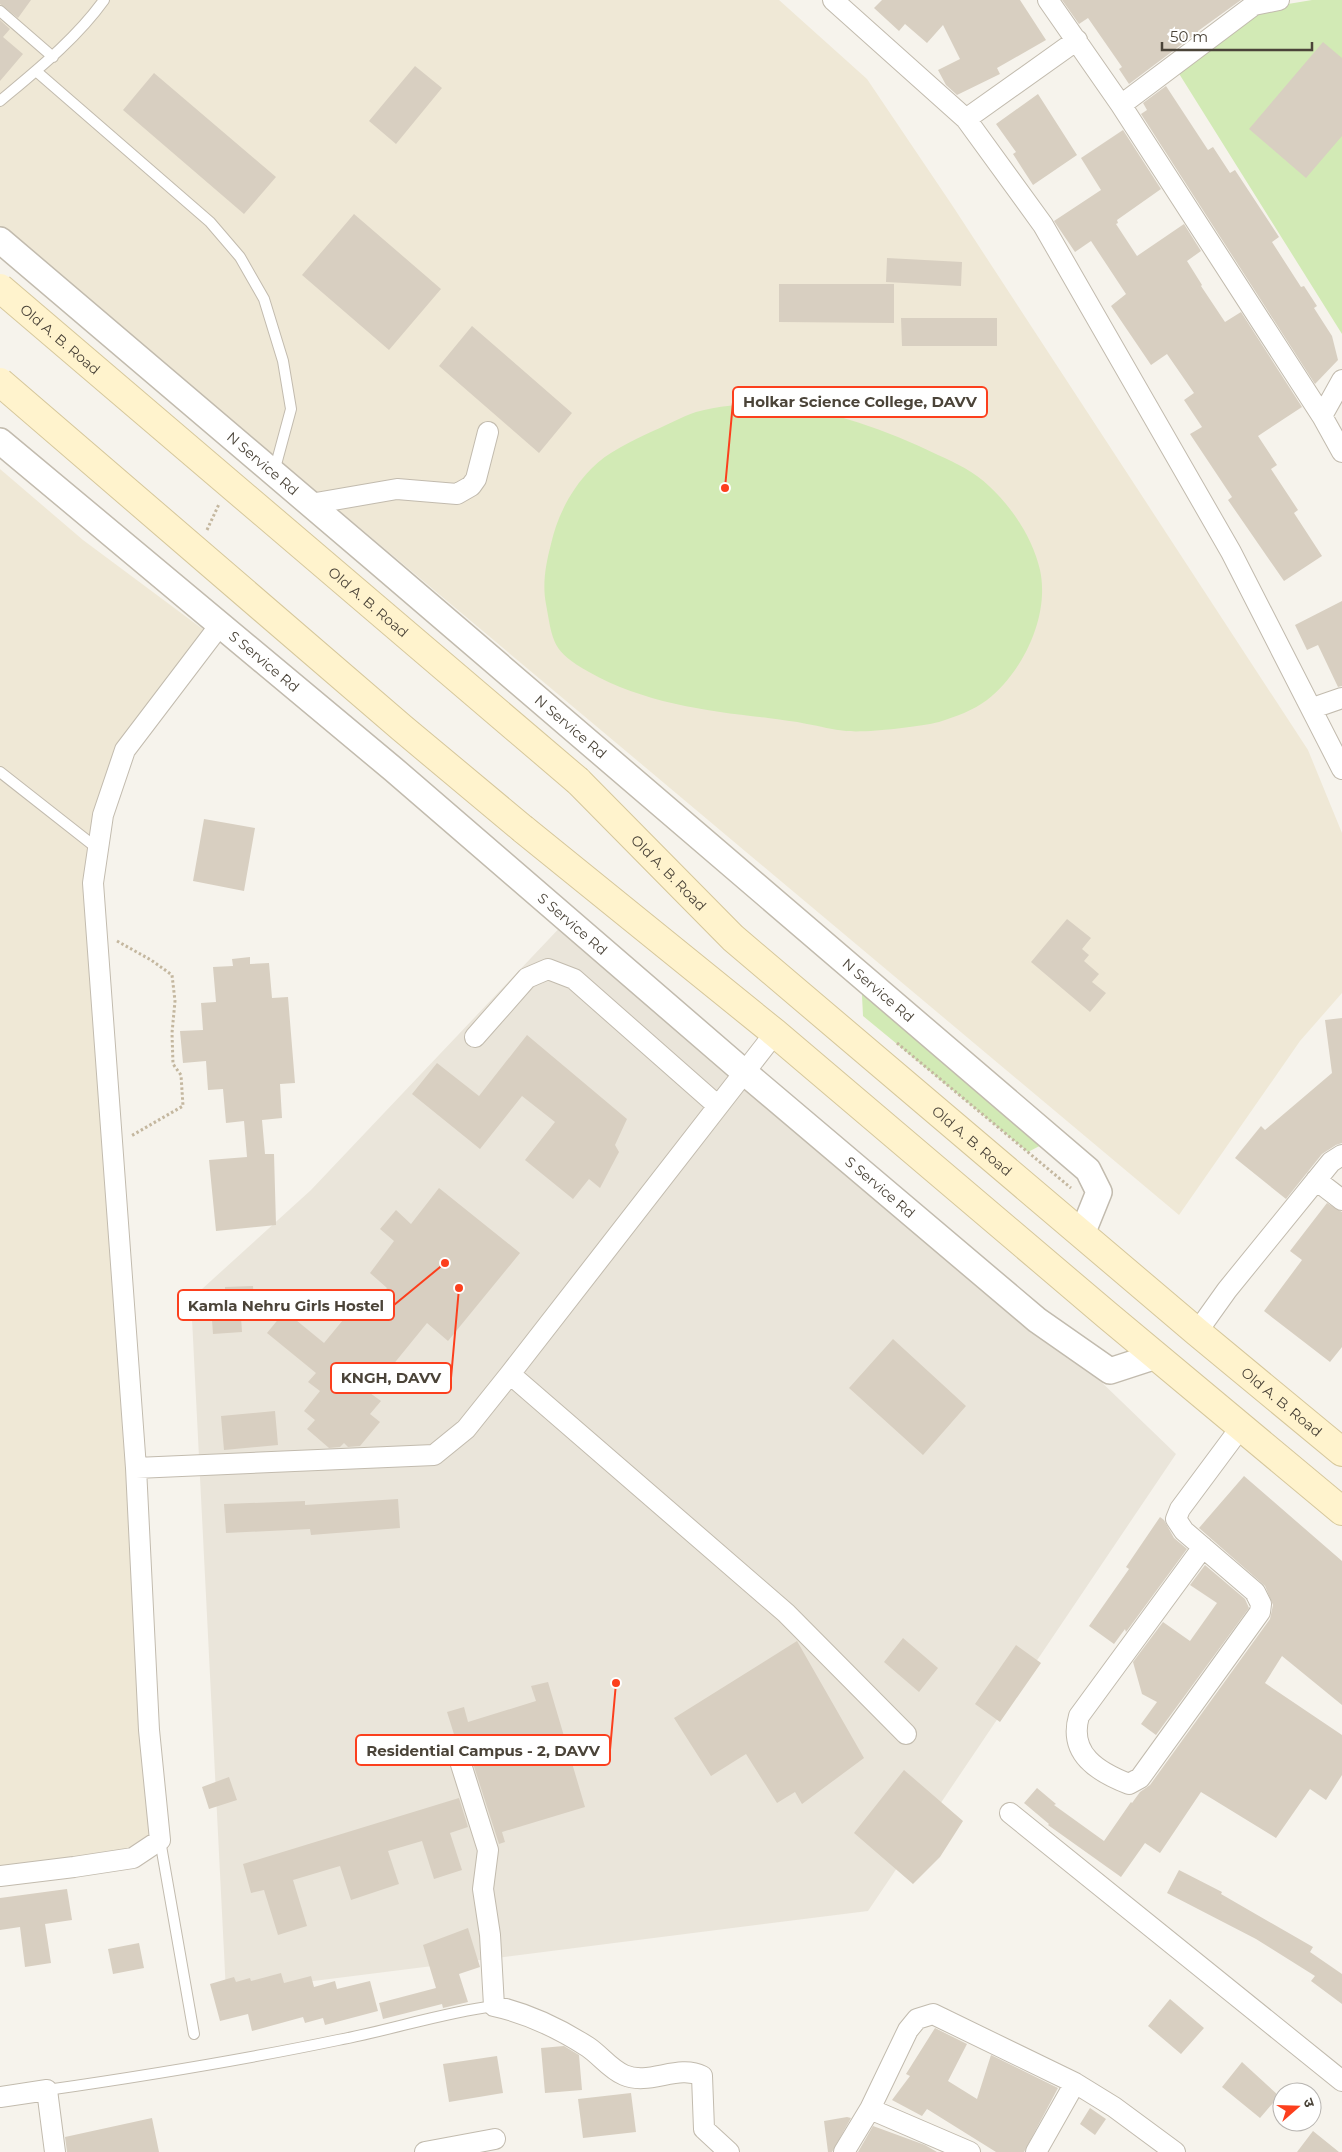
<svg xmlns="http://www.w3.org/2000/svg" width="1342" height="2152" viewBox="0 0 1342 2152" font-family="Montserrat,'Noto Sans Devanagari',sans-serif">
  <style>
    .residential { fill: #eae5da }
    .education { fill: #efe8d6 }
    .green { fill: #d2eab5 }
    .building { fill: #d8cfc1 }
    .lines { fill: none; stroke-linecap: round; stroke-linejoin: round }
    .service-casing { stroke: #c2bbae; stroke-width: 12 }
    .minor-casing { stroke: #c2bbae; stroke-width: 22 }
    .tertiary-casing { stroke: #c2bbae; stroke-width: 28 }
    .secondary-casing { stroke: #d6c79b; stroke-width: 30 }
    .path { stroke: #c4b79f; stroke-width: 3; stroke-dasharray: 2.5 2.5; stroke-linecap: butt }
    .service { stroke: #fff; stroke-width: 10 }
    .minor { stroke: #fff; stroke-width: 20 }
    .tertiary { stroke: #fff; stroke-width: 25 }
    .secondary { stroke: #fff3cd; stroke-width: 28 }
    .secondary-bridge-casing { stroke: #d6c79b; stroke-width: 30; stroke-linecap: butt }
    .secondary-bridge { stroke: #fff3cd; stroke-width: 28 }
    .labels { text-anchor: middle; stroke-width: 5; stroke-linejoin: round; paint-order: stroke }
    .street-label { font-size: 14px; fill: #4b4439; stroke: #fff }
    .leader { fill: none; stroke: #fc3f1d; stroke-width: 2 }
    .callout-dot { fill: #fc3f1d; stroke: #fff; stroke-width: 2 }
    .callout { fill: #fff; stroke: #fc3f1d; stroke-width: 2 }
    .callout-label { font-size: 15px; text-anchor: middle; font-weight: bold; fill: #4b4439 }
  </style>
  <rect width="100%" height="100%" fill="#f6f3ec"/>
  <path class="residential" d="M567,920l470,400 139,134 -308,457 -642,81 -35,-693 120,-109z"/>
  <path class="education" d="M0,0h779l88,79 85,126 356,545 34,83v160l-42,48 -121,174 -1179,-989z
    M0,469l83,71 129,96 -87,114 -32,133 67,957 -27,18 -133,18z"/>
  <path class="green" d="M1312,0h30v334l-164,-262 75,-62z
    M774,402c58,10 112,27 164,53 18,8 37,17 51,31 23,21 44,53 51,84 10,46 -17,102 -53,130 -13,10 -32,17 -48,22 -20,5 -73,11 -93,9 -13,-1 -26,-5 -39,-7 -13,-3 -26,-4 -39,-6 -62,-7 -124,-15 -179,-46 -37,-21 -36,-29 -43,-68 -4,-20 0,-41 5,-60 6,-27 20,-55 40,-75 16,-17 41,-28 62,-38 14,-6 28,-14 43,-19 25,-7 52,-8 78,-10z
    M861,974l192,165 -25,13 -165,-136z"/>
  <path class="building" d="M0,0h31l-13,18 -18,-14z
    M882,0h138l26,40 -49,28 3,6 -43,21 -11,-10 -8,-15 22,-11 -17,-34 -16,18 -22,-19 -6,7 -25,-23z
    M1062,0h179l-43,31v1l-69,52 -10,-15 3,-2 -34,-49 -9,6z
    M0,20l10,9 -7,8 20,17 -23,27z
    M1323,42l19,16v78l-36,42 -57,-49z
    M415,66l27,22 -46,56 -27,-23z
    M154,73l122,104 -32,37 -121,-104z
    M1166,86l42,64 5,-3 17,26 5,-3 44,67 -7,5 29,45 3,-1 13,20 -3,2 18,28 6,24 -23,24 -174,-270 6,-4 -4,-7z
    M1038,94l39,61 -44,30 -20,-31 3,-2 -20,-28z
    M1123,130l38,59 -44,31 1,3 -2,1 21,32 47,-32 17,27 -14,10 15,24 -1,1 24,36 16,-10 61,95 -44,29 19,29 -6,4 27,41 -4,3 28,43 -38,25 -56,-81 4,-3 -42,-63 12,-7 -18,-27 10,-7 -27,-39 -16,11 -40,-59 15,-12 -35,-53 -16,11 -21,-31 47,-31 -20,-32z
    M354,214l87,75 -52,61 -87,-75z
    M887,258l75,4 -1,24 -75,-4z
    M779,284h115v39l-115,-1z
    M901,318h96v28h-95z
    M472,326l100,87 -33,40 -100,-87z
    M1342,601v85l-4,1 -20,-42 -11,5 -12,-25z
    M204,819l51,9 -11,63 -51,-10z
    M1067,919l24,19 -9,11 7,6 -5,6 15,13 -7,8 14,11 -16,19 -59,-50z
    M250,957v7l19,-1 3,35 16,-1 7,86 -15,1 2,34 -20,2 3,34h9l2,71 -60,6 -7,-71 38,-3 -3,-36 -18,2 -3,-34 -15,1 -2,-29 -23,2 -3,-32 23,-1 -2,-27 15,-1 -3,-35 20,-1 -1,-7z
    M1342,1018v125l-6,2 -14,9 -36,45 -51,-41 26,-32 4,4 67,-57 -7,-53z
    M527,1035l100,84 -12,26 4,7 -19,36 -11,-9 -16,20 -48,-39 30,-38 -33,-26 -42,53 -68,-55 25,-31 42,33z
    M439,1188l81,65 -72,88 -21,-18 -57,70 11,8 -11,13 10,8 -20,24 -12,1 -4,-4 -4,4 -11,1 -22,-19 8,-9 -11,-9 16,-20 -12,-9 8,-9 -49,-40 18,-22 39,32 33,-40 11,9 19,-24 -17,-15 24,-32 -14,-12 16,-19 15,14z
    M1327,1203l15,9v135l-12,15 -66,-51 38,-51 -12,-9z
    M253,1286l1,16 -14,1 2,29 -29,2 -2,-29 6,-1v-9l8,-1v-7z
    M893,1339l73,67 -43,49 -74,-67z
    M275,1411l3,34 -54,5 -3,-34z
    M1244,1476l98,85v144l-60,-49 -17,27 77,52v40l-16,25 -16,-11 -34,49 -75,-46 -41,61 -15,-10 -24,34 -73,-52 1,-1 -25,-21 13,-15 19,16 -2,1 50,36 27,-39 1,1 8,-11 10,-7 120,-166 3,-14 -8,-19 -66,-58z
    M398,1499l2,29 -89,7 -1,-6 -84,4 -2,-29 81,-3v4z
    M1160,1517l4,3 10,18 13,11 -61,83 -1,-3 -11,15 -25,-18 40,-57 -3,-2z
    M1205,1565l40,34 4,9 -93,127 -15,-11 16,-22 -15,-8 -9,-32 30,-40 27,19 27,-38 -27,-18z
    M903,1638l35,30 -19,24 -35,-30z
    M797,1641l67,117 -62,46 -7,-12 -18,11 -31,-49 -35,22 -37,-58z
    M1016,1645l25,18 -41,59 -25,-18z
    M548,1682l37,125 -83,25 3,10 -6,2 -29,-90 -3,-5 -9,-2 -11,-35 17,-5 4,15 68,-21 -5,-15z
    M904,1770l59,51 -23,36 -27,27 -59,-51z
    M229,1777l8,23 -28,9 -7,-22z
    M459,1798l9,29 -18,6 12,37 -28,9 -12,-38 -34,10 11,33 -48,16 -11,-34 -47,14 14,46 -29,9 -14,-45 -13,3 -8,-29z
    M1179,1870l43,22 -1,2 92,53 -3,5 32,22v30l-31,-23 4,-5 -59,-37 -89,-46z
    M67,1889l5,31 -27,4 6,39 -26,4 -5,-40 -20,3v-32z
    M468,1928l12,39 -21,7 9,28 -25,6 -1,-4 -59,15 -4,-16 57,-15 -13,-43z
    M139,1943l5,25 -31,6 -5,-25z
    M281,1973l3,10 27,-7 3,11 21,-6 2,8 33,-8 8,30 -53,14 -2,-7 -18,5 -2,-6 -51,14 -4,-17 -28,7 -10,-37 24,-7 2,5 14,-4 1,3z
    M1170,1999l34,29 -23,26 -33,-28z
    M935,2028l32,16 -19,37 29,18 14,-44 67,33 -34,64h-28l-69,-43 -5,7 -30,-16 18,-24 -4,-2z
    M564,2046l15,9 3,35 -37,3 -4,-45z
    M497,2056l6,37 -54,9 -6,-38z
    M1242,2062l37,34 -19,22 -38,-31z
    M631,2093l5,39 -53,6 -5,-39z
    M1090,2108l16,11 -11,16 -15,-11z
    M847,2117l4,1 -19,34h-4l-4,-31z
    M152,2118l7,34h-92l-2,-15z
    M873,2126l52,19 12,7h-79z
    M1313,2131l26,21h-42z"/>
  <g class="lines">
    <defs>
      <path id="service" d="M0,11l53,46
        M36,71l174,151 30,35 24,42 19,62 8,48 -17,63
        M0,101c37,-31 76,-62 104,-101
        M0,772l98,77
        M160,1840l34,194
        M47,2090c97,-14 195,-30 291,-50 53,-10 103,-27 156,-34"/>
      <path id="minor" d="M833,0l133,119 77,106 188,327 111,217
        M1048,0l73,105 201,311 20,36
        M1121,105l133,-100 25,-5
        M966,119l111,-79
        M1322,416l20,-36
        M310,504l87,-15 60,5 14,-8 5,-7 12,-47
        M1313,708l29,-10
        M475,1037l52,-59 21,-9 26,10 144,127
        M1316,1180l26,20
        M1197,1332l30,-42 104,-128 11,-7
        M510,1374l276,239 120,121
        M136,1468l298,-13 32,-26 44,-55 265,-341
        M1203,1547l-124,169c-11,38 19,56 50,68l11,-6 120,-166 1,-8 -6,-12 -71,-61 -8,-12 4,-10 61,-82
        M459,1758l29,92 -5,39 7,46 4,71c32,7 66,23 94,41 12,8 22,22 36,28 25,11 54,-11 78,1l2,53 25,23
        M1010,1813l332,268
        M0,1876l74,-9 59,-9 27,-18 -11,-110 -13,-262 -43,-585 10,-68 22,-65 95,-125
        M0,2097l47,-7 8,62
        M425,2152l70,-13
        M844,2152l26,-43
        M970,2152l-100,-43 38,-79 9,-11 16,-5 142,69 39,24 61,45
        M1036,2152l39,-69"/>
      <g id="tertiary">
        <path id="s1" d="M0,240l376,320 712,610 11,22 -17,42"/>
        <path id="s2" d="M0,441l393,328 351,303 293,248 73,51 46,-15"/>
      </g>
      <g id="secondary">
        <path id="s3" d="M578,781l155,157 464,394 145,120"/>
        <path d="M523,829l252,204 332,282 235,196"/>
      </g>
    </defs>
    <use href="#service" class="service-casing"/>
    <use href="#minor" class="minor-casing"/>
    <use href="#tertiary" class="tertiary-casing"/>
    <use href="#secondary" class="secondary-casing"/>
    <path class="path" d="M207,530l12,-26
      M117,941l34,19 21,15 3,26 -3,32 1,31 8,11 2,31 -52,30
      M897,1043l174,145"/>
    <use href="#service" class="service"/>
    <use href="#minor" class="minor"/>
    <use href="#tertiary" class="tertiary"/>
    <use href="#secondary" class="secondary"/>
    <defs>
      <g id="secondary-bridge">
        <path id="s4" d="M0,288l578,493"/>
        <path d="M0,382l402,346 121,101"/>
      </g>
    </defs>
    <use href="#secondary-bridge" class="secondary-bridge-casing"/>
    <use href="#secondary-bridge" class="secondary-bridge"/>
  </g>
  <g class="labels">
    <g class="street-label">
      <text dy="5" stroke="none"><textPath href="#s4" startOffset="79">Old A. B. Road</textPath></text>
      <text dy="5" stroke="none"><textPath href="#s1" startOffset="345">N Service Rd</textPath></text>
      <text dy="5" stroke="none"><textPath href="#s4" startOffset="484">Old A. B. Road</textPath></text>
      <text dy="5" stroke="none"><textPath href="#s2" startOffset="344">S Service Rd</textPath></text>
      <text dy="5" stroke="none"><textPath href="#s1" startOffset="750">N Service Rd</textPath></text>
      <text dy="5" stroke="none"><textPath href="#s3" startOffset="129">Old A. B. Road</textPath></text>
      <text dy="5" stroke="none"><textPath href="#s2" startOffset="749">S Service Rd</textPath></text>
      <text dy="5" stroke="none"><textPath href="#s1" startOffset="1155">N Service Rd</textPath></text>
      <text dy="5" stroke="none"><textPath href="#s3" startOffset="534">Old A. B. Road</textPath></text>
      <text dy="5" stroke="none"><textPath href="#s2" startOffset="1154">S Service Rd</textPath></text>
      <text dy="5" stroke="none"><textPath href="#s3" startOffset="939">Old A. B. Road</textPath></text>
    </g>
  </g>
  <path class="leader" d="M725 488L733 402M445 1263L394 1305M459 1288L451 1378M616 1683L610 1750"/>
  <g class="callout-dot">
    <circle cx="725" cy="488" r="5"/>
    <circle cx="445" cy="1263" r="5"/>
    <circle cx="459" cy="1288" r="5"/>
    <circle cx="616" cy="1683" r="5"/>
  </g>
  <g class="callout">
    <rect x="733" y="387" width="254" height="30" rx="5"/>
    <rect x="178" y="1290" width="216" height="30" rx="5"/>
    <rect x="331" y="1363" width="120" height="30" rx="5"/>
    <rect x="356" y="1735" width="254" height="30" rx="5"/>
  </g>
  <g class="callout-label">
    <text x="860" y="407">Holkar Science College, DAVV</text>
    <text x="286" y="1311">Kamla Nehru Girls Hostel</text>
    <text x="391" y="1383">KNGH, DAVV</text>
    <text x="483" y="1756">Residential Campus - 2, DAVV</text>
  </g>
  <g transform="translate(1297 2107) rotate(70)"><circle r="24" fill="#ffffff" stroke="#b7b4b0"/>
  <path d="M0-4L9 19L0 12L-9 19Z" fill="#fc3f1d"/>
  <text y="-8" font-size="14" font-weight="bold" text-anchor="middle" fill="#4b4439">उ</text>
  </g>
  <path d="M1162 42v8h150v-8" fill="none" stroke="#4b4439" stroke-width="2.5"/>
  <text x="1170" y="42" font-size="15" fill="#4b4439" stroke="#ffffff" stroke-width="4" paint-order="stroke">50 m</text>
</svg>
